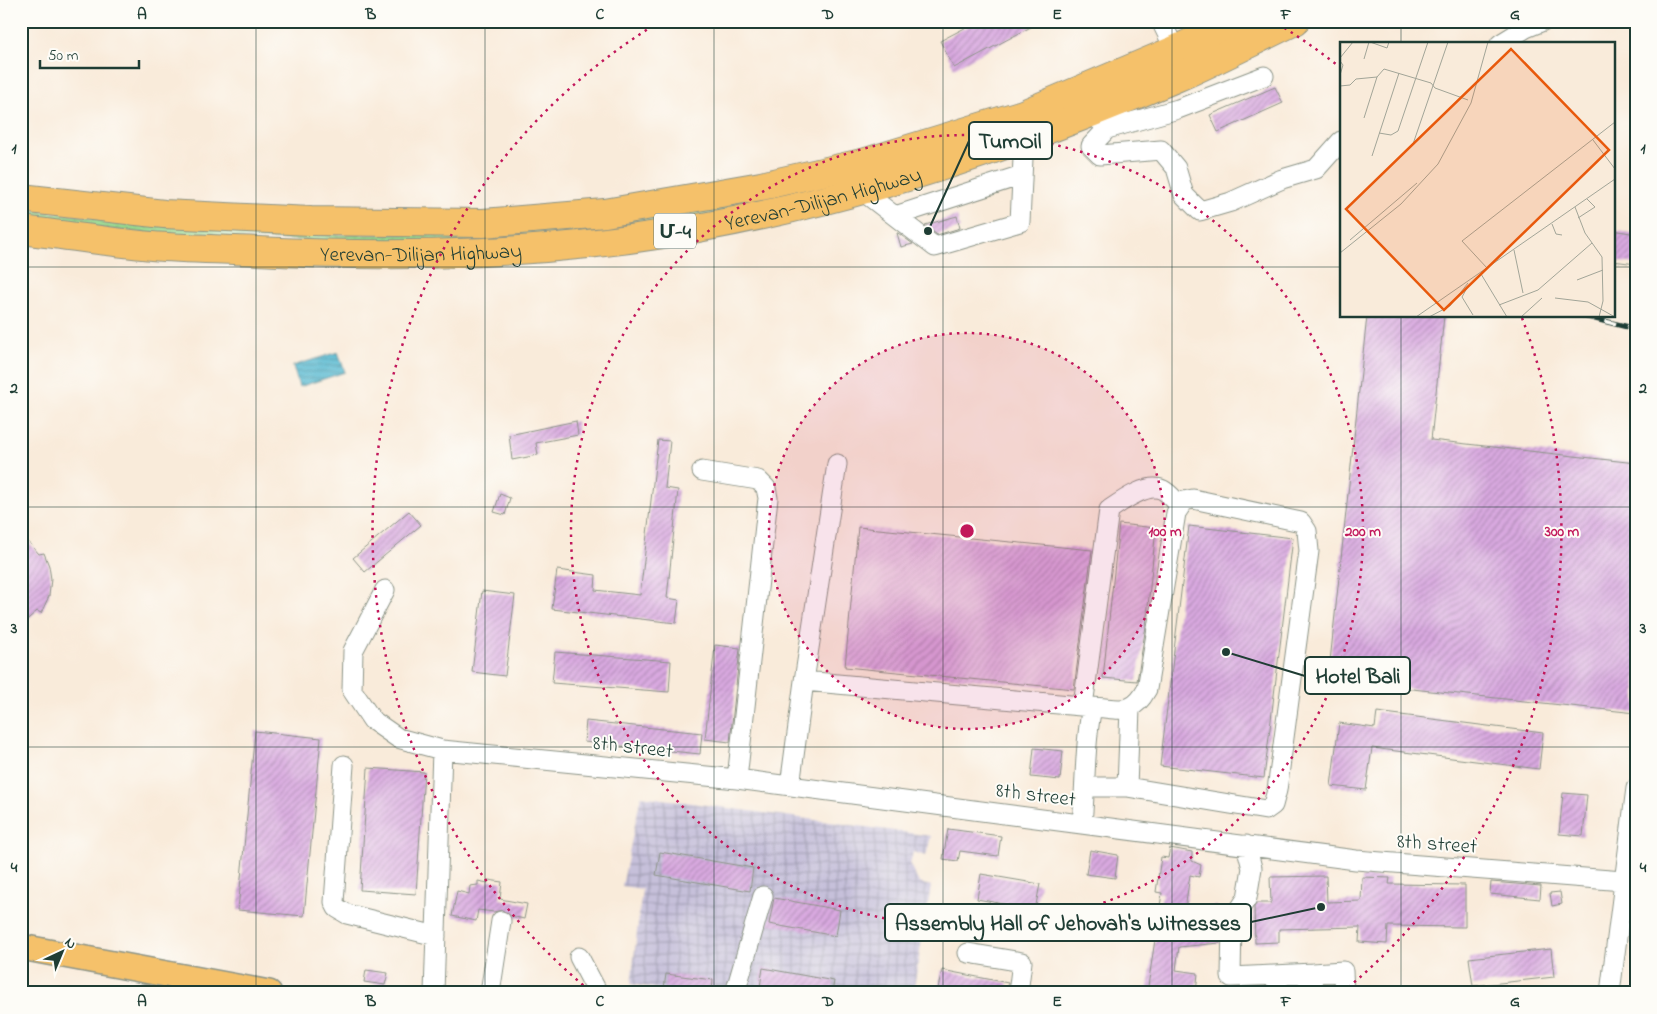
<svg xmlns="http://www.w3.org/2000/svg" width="1657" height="1014" viewBox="0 0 1657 1014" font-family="'Indie Flower','Noto Sans Armenian',sans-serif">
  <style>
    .industrial { fill: url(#industrial-grid) }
    .grass { fill: url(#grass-dots); stroke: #5c8a61 }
    .water { fill: url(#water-rules); stroke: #387a82 }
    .building { fill: url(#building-hatch) }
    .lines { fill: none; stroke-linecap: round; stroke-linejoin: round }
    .minor-casing { stroke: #8c9487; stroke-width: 21 }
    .major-casing { stroke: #8c9487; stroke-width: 28 }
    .highway-casing { stroke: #8c9487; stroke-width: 30 }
    .minor { stroke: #fff; stroke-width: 19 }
    .major { stroke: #f5c16b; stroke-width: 25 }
    .highway { stroke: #f5c16b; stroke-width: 28 }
    .rail-casing { stroke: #1f3d34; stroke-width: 5.5 }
    .rail { stroke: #fdfcf7; stroke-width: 4; stroke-dasharray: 11; stroke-linecap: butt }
    .grid { fill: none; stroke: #1f3d34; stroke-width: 1; stroke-opacity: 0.55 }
    .ring { fill: none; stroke: #c2185b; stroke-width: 2.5; stroke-dasharray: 2.5 5 }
    .labels { text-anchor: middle; stroke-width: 4; stroke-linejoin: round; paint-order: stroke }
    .shield { fill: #fdfcf7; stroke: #62766e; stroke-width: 1 }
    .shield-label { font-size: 20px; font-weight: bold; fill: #1f3d34 }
    .street-label { font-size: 21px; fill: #1f3d34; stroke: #fdfcf7 }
    .inset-road { fill: none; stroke: #a2a598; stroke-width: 1 }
    .view { fill: #e8590c; fill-opacity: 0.15; stroke: #e8590c; stroke-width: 2.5 }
    .inset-edge { fill: none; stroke: #1f3d34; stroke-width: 2.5 }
    .centre { fill: #c2185b; stroke: #fdfcf7; stroke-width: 2.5 }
    .ring-label { font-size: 15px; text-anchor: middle; font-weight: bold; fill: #c2185b; stroke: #fdfcf7; stroke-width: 4; stroke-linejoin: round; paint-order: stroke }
    .leader { fill: none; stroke: #1f3d34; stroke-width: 2 }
    .callout-dot { fill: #1f3d34; stroke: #fdfcf7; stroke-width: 2 }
    .callout { fill: #fdfcf7; stroke: #1f3d34; stroke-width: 2 }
    .callout-label { font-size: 22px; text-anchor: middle; font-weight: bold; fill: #1f3d34 }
    .neatline { fill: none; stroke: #1f3d34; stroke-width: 2 }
    .grid-label { font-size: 16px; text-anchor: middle; font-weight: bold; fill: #1f3d34 }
  </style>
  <defs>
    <pattern id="industrial-grid" width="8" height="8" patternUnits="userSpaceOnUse" patternTransform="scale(1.25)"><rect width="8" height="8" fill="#c6c0da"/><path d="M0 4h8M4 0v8" fill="none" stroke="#a09db2"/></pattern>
    <pattern id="grass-dots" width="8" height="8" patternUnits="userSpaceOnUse" patternTransform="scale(1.25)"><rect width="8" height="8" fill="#99d88e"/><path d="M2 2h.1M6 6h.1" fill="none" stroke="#83ba7b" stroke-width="1.8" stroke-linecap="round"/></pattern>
    <pattern id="water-rules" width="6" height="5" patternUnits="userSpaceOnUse" patternTransform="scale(1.25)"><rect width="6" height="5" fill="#50b6cf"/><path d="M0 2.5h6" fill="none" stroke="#4295a9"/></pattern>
    <pattern id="building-hatch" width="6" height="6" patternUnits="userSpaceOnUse" patternTransform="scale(1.25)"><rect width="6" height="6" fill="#d9a9e0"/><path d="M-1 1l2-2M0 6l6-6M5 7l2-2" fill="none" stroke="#af8bb6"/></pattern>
  </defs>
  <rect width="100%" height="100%" fill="#fdfcf7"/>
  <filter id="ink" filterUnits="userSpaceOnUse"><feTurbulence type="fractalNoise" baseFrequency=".02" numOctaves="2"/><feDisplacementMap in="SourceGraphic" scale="10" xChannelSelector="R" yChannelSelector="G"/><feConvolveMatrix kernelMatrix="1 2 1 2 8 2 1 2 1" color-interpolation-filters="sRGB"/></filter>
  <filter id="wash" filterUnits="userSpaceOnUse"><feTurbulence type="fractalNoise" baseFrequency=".0096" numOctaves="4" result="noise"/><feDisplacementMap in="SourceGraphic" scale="20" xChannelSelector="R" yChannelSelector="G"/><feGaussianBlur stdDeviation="1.12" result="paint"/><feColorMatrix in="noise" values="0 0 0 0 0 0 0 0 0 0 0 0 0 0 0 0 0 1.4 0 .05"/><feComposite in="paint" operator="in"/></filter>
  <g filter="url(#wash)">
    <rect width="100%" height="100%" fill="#f9ebda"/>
    <path class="industrial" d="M641,796l290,40 -5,20 -13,-4 -3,13 9,18 12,3 -18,107h-234l-48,-9 11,-95 -20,-3z"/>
    <path class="grass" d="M1258,21h21l-334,136 -242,59 -120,18 -132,10 -270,-7 -160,-17v-11l136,16 159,10 121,-1 290,-33 437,-135z"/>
    <path class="water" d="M338,352l7,20 -46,15 -6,-21z"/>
    <g id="blocks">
      <path class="building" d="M978,21h64l-88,47 -14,-27z
        M1275,87l8,16 -65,29 -8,-17z
        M957,216l3,12 -23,7 -12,-10z
        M1613,230l23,4v30l-23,-3z
        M897,233h1l15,11 -12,3z
        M1367,316h77l-13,124 205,23v250l-308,-33z
        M576,421l2,14 -42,8 2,12 -26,5 -3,-25z
        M658,440l12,1 -5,47 13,2 -11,108 12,2 -3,23 -124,-14 5,-39 39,5 -1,15 45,5z
        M500,494l10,4 -5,17 -11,-3z
        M409,511l12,14 -56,47 -12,-14z
        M1119,524l37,4 -10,98 -9,55 -34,-3z
        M1189,526l104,12 -29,240 -104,-12z
        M858,527l234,23 -18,139 -229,-22z
        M21,533l18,21 5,-1 5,13 2,13 -2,17 -6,13 -2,4 -4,-2 -16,14z
        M482,591l33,4 -10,81 -33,-4z
        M715,645l25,3 -10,94 -25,-3z
        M555,652l116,9 -2,31 -117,-9z
        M1377,712l166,21 -4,36 -167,-21 -6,42 -35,-4 8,-63 36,5z
        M586,721l116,12 -2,21 -116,-12z
        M255,731l66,7 -17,178 -66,-6z
        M1034,748l29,3 -3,29 -29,-3z
        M368,768l56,4 -8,122 -56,-4z
        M1563,793l24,2 -4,41 -24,-2z
        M948,829l53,7 -3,20 -38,-5 -2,10 -15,-2z
        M1170,848l22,4v9l9,4 -2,12 -9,-2 -5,34 32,-3 3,37 -41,4 -3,23 22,3 -2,20h-49l15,-100 -6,-1 5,-35 7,1z
        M1090,850l28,5 -3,23 -29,-4z
        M660,852l93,16 -3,23 -94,-16z
        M981,874l59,10 -5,26 -58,-11z
        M1326,876l1,26 34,-1 1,-24 28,1 -1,6 76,1v42l-77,-1 -1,18 -28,-2 1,-15 -81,2v13l-24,1 -1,-36 3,-4h14l-1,-26z
        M488,880l14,2 -2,17 27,5 -3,15 -13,-3 -9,-6 -8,2 -16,-2 -2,11 -24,-5 5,-25 12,3 1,-8 8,-1v-4l10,2z
        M1491,882l50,4 -1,13 -50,-5z
        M1560,892l2,12 -10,2 -2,-13z
        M774,898l66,12 -4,26 -67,-12z
        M1551,949l3,28 -81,9 -4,-28z
        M763,968l71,13 -2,12h-73z
        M366,970l22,3 -3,12 -21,-3z
        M942,970l66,13 -1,10h-70z
        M666,974l47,6 -1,13 -48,-5z"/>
    </g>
  </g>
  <g filter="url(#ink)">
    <use href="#blocks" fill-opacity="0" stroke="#8c9487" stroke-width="1"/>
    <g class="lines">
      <defs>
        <path id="minor" d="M1161,21l14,29
          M1500,44l26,-16 17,-7
          M1100,121l7,8 71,-20 86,-33
          M1107,129l-16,17 9,9 61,-5 15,18 8,27 16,16 31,-9 51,-23 34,-10 25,-28
          M861,190l74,57 85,-25 4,-85
          M895,216l127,-41
          M837,464l-33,217 288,26c-8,38 -6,77 -10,116
          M702,471l56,9 8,8 2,10 -31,281
          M385,590l-32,61 -1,39 20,30 26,18 44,12 295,29 619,81 280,22
          M1083,706l26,-196c13,-9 39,-28 54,-20 6,3 12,11 18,16
          M344,765l-10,137 3,6 10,6 89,22
          M790,786l14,-105
          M1086,787h41l139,23 7,-5 4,-15 32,-239 -2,-20 -6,-9 -108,-23 -9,2 -8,12 -29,176c-15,28 -28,19 -55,18
          M1127,787l3,-78
          M1246,845l6,23 -5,30 -15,23 -1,56 82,-4 -1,20
          M968,953l54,9 -4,31
          M579,957l19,36
          M1313,973l30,-2 1,22
          M1278,975v18
          M434,993l8,-243
          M490,993l11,-72
          M735,993l28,-97
          M1610,993l26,-205"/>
        <path id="major" d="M21,947l248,46"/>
        <g id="highway">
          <path d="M21,198l143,16 147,7 172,2 122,-10 156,-27 105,-24 157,-48 152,-64 61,-29"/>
          <path id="s1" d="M21,230c44,5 88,12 131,16 35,3 71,3 106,5 147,7 295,4 440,-23 164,-30 325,-84 478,-150 40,-17 79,-38 119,-57"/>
        </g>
      </defs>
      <use href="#minor" class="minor-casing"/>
      <use href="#major" class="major-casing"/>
      <use href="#highway" class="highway-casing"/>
      <use href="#minor" class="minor"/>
      <use href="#major" class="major"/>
      <use href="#highway" class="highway"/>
      <defs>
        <path id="rail" d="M1584,316l52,13"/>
      </defs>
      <use href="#rail" class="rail-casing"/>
      <use href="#rail" class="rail"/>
    </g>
  </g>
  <path class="grid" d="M256,21v972M485,21v972M714,21v972M943,21v972M1172,21v972M1401,21v23M21,267h1320M1613,267h23M1401,316v677M21,507h1615M21,747h1615"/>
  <circle cx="967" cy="531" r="198" fill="#c2185b" fill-opacity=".12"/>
  <g class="ring">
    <circle cx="967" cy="531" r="198"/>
    <circle cx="967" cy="531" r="396"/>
    <path d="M589 990A595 595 0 0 1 656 24M1278 24A595 595 0 0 1 1337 65M1522 318A595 595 0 0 1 1345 990"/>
  </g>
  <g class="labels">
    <rect class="shield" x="654" y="213.5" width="42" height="35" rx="4"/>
    <g class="shield-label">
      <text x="675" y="238">Մ-4</text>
    </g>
    <g class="street-label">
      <text dy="7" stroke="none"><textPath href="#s1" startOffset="808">Yerevan-Dilijan Highway</textPath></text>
      <text dy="7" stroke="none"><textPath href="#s1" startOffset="401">Yerevan-Dilijan Highway</textPath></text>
      <text transform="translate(633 746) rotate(6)" y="7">8th street</text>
      <text transform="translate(1036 794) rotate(7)" y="7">8th street</text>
      <text transform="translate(1437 843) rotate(4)" y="7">8th street</text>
    </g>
  </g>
  <g transform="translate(1340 42)">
    <rect width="275" height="275" fill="#f9ebda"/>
    <path class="inset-road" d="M30,0l17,6 2,-6M0,16l13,-16M24,17l5,-17M0,19l3,4 -3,10M0,44l10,-1 6,-6 21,-2 7,-8 47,14 4,5 33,12M24,76l13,-41M39,91l12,2 7,-4 30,-89M253,98l22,29M73,102l35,-102M32,114l27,-83M235,165l10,26 17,24 1,44 -4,16M238,176l17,-11 -8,-8M212,182l4,10 6,1M10,198l67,-57M174,208l9,43M0,211l61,-49 37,-40 33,-61 17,-61M147,226l-25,-27 153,-119M141,232l26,43M237,238l26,-10M127,246l-5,9 11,18M215,256l33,4 27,15M159,263l39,-15 54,-47M76,275l199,-138M89,275l21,-11 18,-23M181,275l21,-19"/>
    <path class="view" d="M171,7l98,101 -165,160 -98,-101z"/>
    <rect width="275" height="275" class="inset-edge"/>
  </g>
  <circle cx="967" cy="531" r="8" class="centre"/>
  <g class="ring-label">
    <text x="1165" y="536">100 m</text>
    <text x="1363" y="536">200 m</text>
    <text x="1562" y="536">300 m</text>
  </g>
  <path class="leader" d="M928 231L969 141M1226 652L1305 676M1321 907L1251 922"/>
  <g class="callout-dot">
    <circle cx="928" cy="231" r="5"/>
    <circle cx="1226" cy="652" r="5"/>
    <circle cx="1321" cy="907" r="5"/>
  </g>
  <g class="callout">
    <rect x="969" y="122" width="83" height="37" rx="5"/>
    <rect x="1305" y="657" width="105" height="37" rx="5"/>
    <rect x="885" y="904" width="366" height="37" rx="5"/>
  </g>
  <g class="callout-label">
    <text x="1010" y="148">TumOil</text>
    <text x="1358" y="683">Hotel Bali</text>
    <text x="1068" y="930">Assembly Hall of Jehovah's Witnesses</text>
  </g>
  <rect width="1657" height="1014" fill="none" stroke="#fdfcf7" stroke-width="55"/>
  <g transform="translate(62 952) rotate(44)" stroke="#fdfcf7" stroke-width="4" paint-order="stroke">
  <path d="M0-4L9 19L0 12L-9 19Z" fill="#1f3d34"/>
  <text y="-8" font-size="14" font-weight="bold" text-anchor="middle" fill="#1f3d34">N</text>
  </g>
  <path d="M40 60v8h99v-8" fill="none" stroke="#1f3d34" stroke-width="2.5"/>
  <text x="48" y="60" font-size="15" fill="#1f3d34" stroke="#fdfcf7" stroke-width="4" paint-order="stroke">50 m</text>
  <rect x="28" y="28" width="1602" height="958" class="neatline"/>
  <g class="grid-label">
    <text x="142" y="19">A</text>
    <text x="371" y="19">B</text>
    <text x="600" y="19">C</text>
    <text x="828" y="19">D</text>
    <text x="1057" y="19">E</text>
    <text x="1286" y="19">F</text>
    <text x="1515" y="19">G</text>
    <text x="14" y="153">1</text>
    <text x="1643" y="153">1</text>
    <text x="14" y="393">2</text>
    <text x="1643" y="393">2</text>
    <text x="14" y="633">3</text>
    <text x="1643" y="633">3</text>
    <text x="14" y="872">4</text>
    <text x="1643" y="872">4</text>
    <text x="142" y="1006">A</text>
    <text x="371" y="1006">B</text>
    <text x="600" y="1006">C</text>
    <text x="828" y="1006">D</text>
    <text x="1057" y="1006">E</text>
    <text x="1286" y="1006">F</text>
    <text x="1515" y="1006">G</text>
  </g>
</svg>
